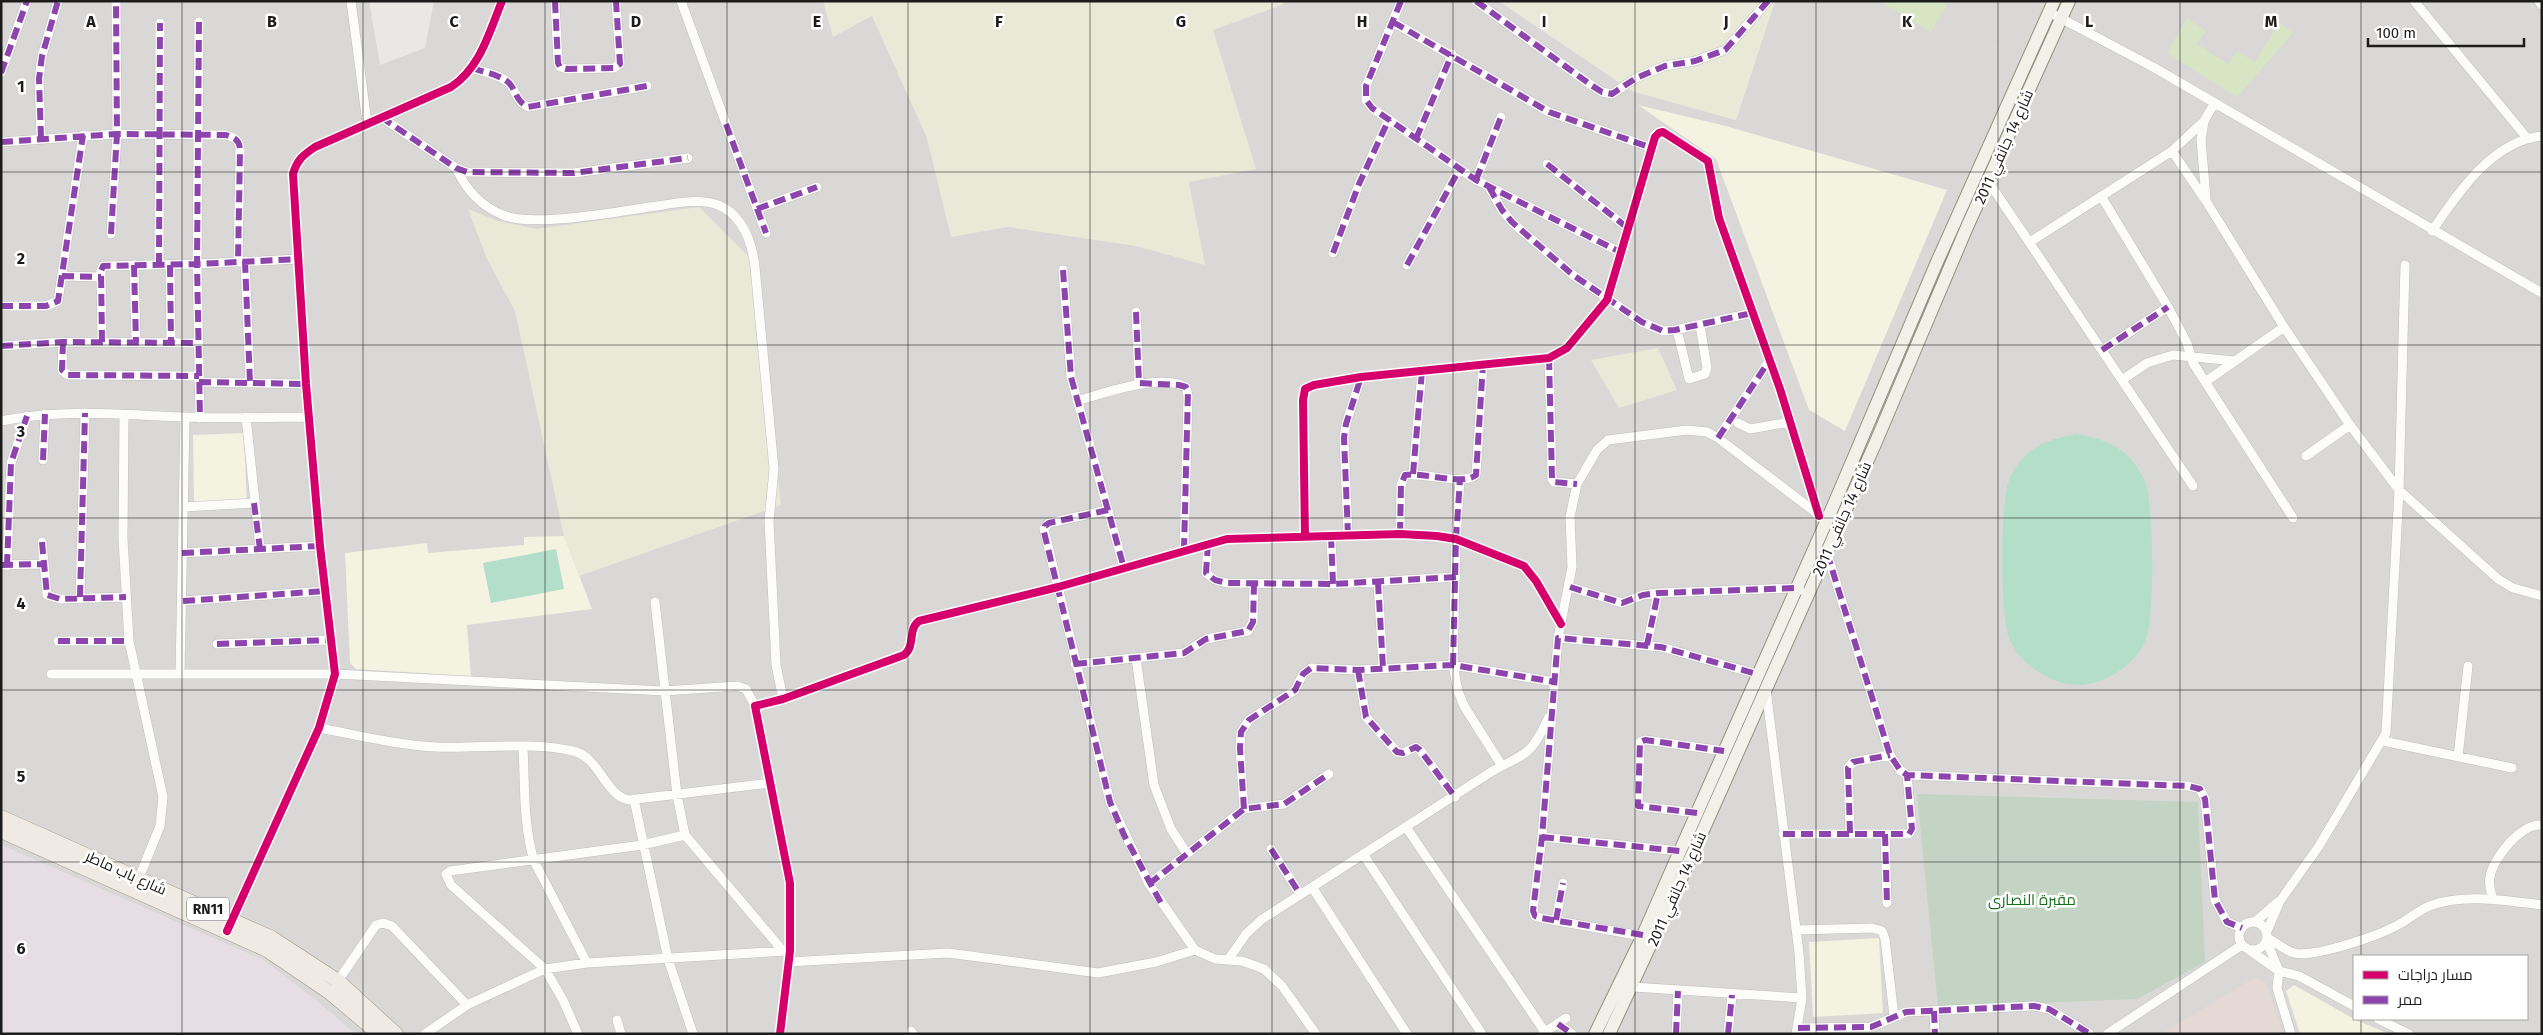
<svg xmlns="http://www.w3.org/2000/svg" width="2543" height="1035" viewBox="0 0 2543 1035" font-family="'Fira Sans',Cairo,sans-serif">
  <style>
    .residential { fill: #d9d8d6; fill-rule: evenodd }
    .industrial { fill: #e7dee3 }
    .education { fill: #f4f2e0 }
    .military { fill: #e4d9d4 }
    .farmland { fill: #e9e9d8 }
    .grass { fill: #d8e5c5 }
    .cemetery { fill: #c4d4c4 }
    .pitch { fill: #b3deca }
    .parking { fill: #dad9d8 }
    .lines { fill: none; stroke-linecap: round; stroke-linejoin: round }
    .minor-casing { stroke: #c1c0bf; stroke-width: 10 }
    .tertiary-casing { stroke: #c1c0bf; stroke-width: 12 }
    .secondary-casing { stroke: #91917e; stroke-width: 14 }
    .primary-casing { stroke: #9e9483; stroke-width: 15 }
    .minor { stroke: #fcfcfb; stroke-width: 9 }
    .tertiary { stroke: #fcfcfb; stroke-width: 11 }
    .secondary { stroke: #f2f1e9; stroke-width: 12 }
    .primary { stroke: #efeae4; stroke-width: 14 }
    .quiet { stroke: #8e44ad; stroke-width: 6; stroke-dasharray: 12 6; stroke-linecap: butt }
    .cycleway-casing { stroke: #fff; stroke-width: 11 }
    .cycleway { stroke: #d6006c; stroke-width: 8 }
    .grid { fill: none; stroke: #1c1c1c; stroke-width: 1; stroke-opacity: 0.55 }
    .labels { text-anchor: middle; stroke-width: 5; stroke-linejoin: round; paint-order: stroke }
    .shield { fill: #fff; stroke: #606060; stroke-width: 1 }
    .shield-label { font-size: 14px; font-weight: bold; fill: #1c1c1c }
    .street-label { font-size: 15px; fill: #1c1c1c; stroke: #fff }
    .park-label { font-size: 15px; fill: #147018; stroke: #fff }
    .grid-label { font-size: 16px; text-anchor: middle; font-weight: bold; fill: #1c1c1c; stroke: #fff; stroke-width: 5; stroke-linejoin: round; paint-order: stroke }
  </style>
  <rect width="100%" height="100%" fill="#eae8e4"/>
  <path class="residential" d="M1,1h368l11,64 45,-17 9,-47h1065l133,90 104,29 39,-119h767v1033h-2187l-37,-32 -55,-42 -262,-115zM2354,956h173v63h-173z"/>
  <path class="industrial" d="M1,845l262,115 55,42 37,32h-354z"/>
  <path class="education" d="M1638,105l88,21 221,64 -102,241 -36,-21 -93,-251z
    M244,433l3,73 -53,-2 -1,-69z
    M564,536l28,73 -125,16 4,51 -115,-7 -6,-6 -5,-110 82,-10 1,10 96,-8v-8z
    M1879,938l4,75 -70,4 -4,-75z
    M2294,985l60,34 35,15h-89l-14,-43z"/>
  <path class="military" d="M2254,978l12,5 17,51h-122z"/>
  <path class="farmland" d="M823,1h460l1,3 -71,26 43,139 -67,13 16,83 -69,-19 -128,-19 -57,10 -24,-99 -55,-122 -39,21z
    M1499,1h276l-39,119 -104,-29z
    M699,207l51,51 31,247 -202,71 -15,-40 -49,-225 -28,-52 -19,-50 30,12 38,8z
    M1658,348l19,42 -58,18 -28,-48z"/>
  <path class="grass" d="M1879,1h70l-18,31z
    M2187,18l19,13 -9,13 31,20 9,-13 18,11 24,-39 14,10 -56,64 -70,-44z"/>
  <path class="cemetery" d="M1917,794l281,8 7,160 -68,37 -199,8z"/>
  <path class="pitch" d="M2077,434c19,4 36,8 51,22 6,6 14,18 17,25 9,25 10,134 1,158 -10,26 -41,46 -69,46 -27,-1 -58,-21 -68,-47 -9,-25 -9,-133 0,-158 2,-7 11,-20 17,-25 14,-14 32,-17 51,-21z
    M556,549l8,40 -73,14 -8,-40z"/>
  <path class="parking" d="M1958,21l44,27 -49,86 -45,-27z"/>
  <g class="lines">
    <defs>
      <path id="minor" d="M351,1l16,122
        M555,1l3,62 2,4 7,2 47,-1 6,-4 -4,-63
        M681,1l85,232
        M1401,1l-35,85v14l6,8 104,72 146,73
        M1476,1l115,84 11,7 10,2 24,-16 29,-12 30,-5 30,-11 43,-49
        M2414,1l113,137
        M2049,12l104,55 389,226
        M199,22l-2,242 3,154
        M1393,22l156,90 103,36
        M472,68c11,4 30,7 38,16 7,9 6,17 18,23l119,-21
        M1,73l26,-72
        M381,117l75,51 11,4 107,1 114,-15
        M2204,122l-3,18 5,58
        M41,138l-2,-59 3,-23 16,-55
        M1416,139l36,-85
        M1,142l116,-8 109,1c10,3 14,6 14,16l-2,111
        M2172,151l34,50 78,126 66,98 49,65 99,89 15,9 29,8
        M1547,164l82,65
        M456,168c10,22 24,38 47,47 30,13 119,-4 154,-9 18,-3 44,-8 61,-1 25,10 34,38 37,62l19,202 -5,52 7,144 7,34
        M1476,180l25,-63
        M1988,181l205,305
        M1489,187l13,23 10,12 61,53 69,47 21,9 12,-1 77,-17
        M2101,196l67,111 19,36 6,20 100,155
        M757,209l60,-22
        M2432,231c26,-38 60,-90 110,-95
        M111,234l6,-100 -1,-133
        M2030,242l142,-91 32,-30 10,-17
        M1333,253l26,-69 30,-65
        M245,261l5,122
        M134,265l2,77
        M159,265l1,-242
        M170,265l1,77
        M1407,265l52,-95
        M1063,270l8,107 53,191
        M62,276l39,1
        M1,306h45l12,-5 25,-166
        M1136,312l3,71
        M1677,330l12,49 16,-5 2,-6 -7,-43
        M63,342l-1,28 6,5 131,1
        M102,342l-1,-71 2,-5 94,-2 102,-5
        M1,346l62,-4 135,1
        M2102,350l66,-43
        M1549,358l3,121 2,3 23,2
        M2122,380l25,-17 26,-8 62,6
        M199,382l107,2
        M2205,382l79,-55
        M1077,401c27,-8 83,-28 109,-14l2,9 -4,154
        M124,415l-1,124 6,102 34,156 -3,29 -23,57
        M246,417l14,132
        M1,421c61,-13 122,-6 183,-4 42,2 84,0 126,0
        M1738,423l12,6 40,-7
        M1718,438l51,-77
        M2306,456l44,-31
        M43,460l2,-46
        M1413,474l9,-103
        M1460,479l-4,60 -3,126 5,26 6,15 38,60
        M184,507l70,-4
        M1108,510l-59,13 -5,6 66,273 39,82 46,66 20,9 27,2 22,8 18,17 34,48
        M1400,534l1,-49 4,-10c19,-3 57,11 71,0l7,-111
        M1348,535l-4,-97 2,-14 15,-47
        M1305,536l-2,-136 2,-11 9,-4 47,-8 188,-19 18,-10 40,-48 48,-163 4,-4 4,-1 45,29 11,57 61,171 39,127
        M1331,536l2,48
        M42,542l5,53 13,4 66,-2
        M1208,544l-2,29 9,7 12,3 106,1 123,-7
        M182,553l138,-7
        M1827,553l63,202 10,15 7,5 281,11 12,3 5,10 10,101 12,22 15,6
        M1,565l42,-1
        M7,566l4,-103 16,-47
        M1378,582l5,86
        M1570,587l52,16 21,-8 15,-2 137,-5 5,2
        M80,597l5,-184
        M183,601l142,-10
        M655,602l22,193 8,40 98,116
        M1558,638l103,9 96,27
        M58,641h71
        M217,644l113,-4
        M1647,645l11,-52
        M1136,658l18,127 17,44 16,25
        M1075,664l109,-11 22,-14 42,-8 5,-9 1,-38
        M1358,670l8,47 31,35 6,1 13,-6 4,3 35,47
        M51,674h284l329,17 73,-5 9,3 9,17
        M180,674l5,-256
        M1766,689l33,264 3,45 -6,36
        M319,728c38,7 78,17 117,19 45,2 94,-6 137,4 27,6 32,45 56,49l141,-17
        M2383,741l129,27
        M523,747c2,38 0,77 11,114l53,102
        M2458,757l10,-91
        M634,799l34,160 25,75
        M1244,809l-4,-61 1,-16 8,-12 46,-30 8,-16 8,-6 47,2 95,-5 102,17
        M1697,813l-59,-7 2,-64 5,-2 79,11
        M1406,827l139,205
        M1850,833l-2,-65 5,-6 37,-7
        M1783,834h126l3,-5 -5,-54
        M1885,834l2,69
        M1542,837l138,14
        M1271,849l29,45
        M1363,854l119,180
        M1149,884l95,-75 40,-5 45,-30
        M1312,887l95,147
        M2493,900c-2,-8 -5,-15 -3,-23 3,-19 31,-54 52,-52
        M1556,920l7,-37
        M2239 936a14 14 0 1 1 28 0a14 14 0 1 1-28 0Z
        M2255,922l23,-20
        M230,923l89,-195 16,-54 -15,-128 -14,-162 -13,-210c4,-14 10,-19 22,-27l136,-60c29,-19 38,-54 51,-86
        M1797,930l75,-2 10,3 3,8 9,77
        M2267,931l13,-30 39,-55 67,-113 13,-243 6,-225
        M1647,937l-106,-19 -6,-2 -2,-5 9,-74 16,-199 14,-71 -2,-50 7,-33 20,-34 11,-10 79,-10 20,2 11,6 101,77
        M2268,938c8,5 17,12 26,15 20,5 83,-17 102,-27 12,-6 24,-17 36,-21 34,-12 75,-4 110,0
        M2267,942l12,29 -2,17 14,46
        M2248,949l31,22 20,5 55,30
        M1228,960l18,-26 15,-14 230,-148c36,-20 39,-15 58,-55
        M788,962l160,-9 150,20 58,-11 39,-12
        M336,984l40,-59 7,-2 9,3 75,79
        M1633,987l169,11
        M1934,1011l1,23
        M2378,1019l31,15
        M617,1020l4,14
        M1558,1024l14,10
        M1798,1028l73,-1 35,-15 128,-6 15,3 41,25
        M911,1031l2,3
        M425,1034l42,-29 78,-36 42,-6 200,-12
        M578,1034l-15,-34 -18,-31 -94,-84 -5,-11 4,-3 192,-26 43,-10
        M780,1034l10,-83v-68l-35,-177 28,-7 121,-44c12,-9 3,-25 15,-34l139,-34 169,-48 173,-5 37,2 19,3 68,27 12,15 25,43
        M1542,1034l24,-16
        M1676,1034l2,-43
        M1728,1034l4,-39
        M2107,1034l135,-89"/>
      <path id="tertiary" d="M2540,1l2,3"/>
      <path id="secondary" d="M1595,1034l48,-99 37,-84 151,-340 106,-249 117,-261
        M1609,1034l84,-181 182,-409 92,-217 102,-226"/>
      <path id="primary" d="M1,817l271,121 66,43 58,53
        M1,831l266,119 62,42 50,42"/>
    </defs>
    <use href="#minor" class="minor-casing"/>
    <use href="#tertiary" class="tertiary-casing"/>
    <use href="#secondary" class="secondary-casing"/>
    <use href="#primary" class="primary-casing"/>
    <use href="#minor" class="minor"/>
    <use href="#tertiary" class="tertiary"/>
    <use href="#secondary" class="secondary"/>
    <use href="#primary" class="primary"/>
    <path class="quiet" d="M555,1l3,62 2,4 7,2 47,-1 6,-4 -4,-63
      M1401,1l-35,85v14l6,8 104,72 146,73
      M1476,1l115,84 11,7 10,2 24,-16 29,-12 30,-5 30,-11 43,-49
      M199,22l-2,242 3,154
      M1393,22l156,90 103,36
      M472,68c11,4 30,7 38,16 7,9 6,17 18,23l119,-21
      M1,73l26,-72
      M381,117l75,51 11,4 107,1 114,-15
      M726,124l40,109
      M41,138l-2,-59 3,-23 16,-55
      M1416,139l36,-85
      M1,142l116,-8 109,1c10,3 14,6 14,16l-2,111
      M1547,164l82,65
      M1476,180l25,-63
      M1489,187l13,23 10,12 61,53 69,47 21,9 12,-1 77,-17
      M757,209l60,-22
      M111,234l6,-100 -1,-133
      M1333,253l26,-69 30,-65
      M245,261l5,122
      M134,265l2,77
      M159,265l1,-242
      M170,265l1,77
      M1407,265l52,-95
      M1063,270l8,107 53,191
      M62,276l39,1
      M1,306h45l12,-5 25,-166
      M1136,312l3,71 40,2 7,2 2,4 -4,159
      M63,342l-1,28 6,5 131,1
      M102,342l-1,-71 2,-5 94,-2 102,-5
      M1,346l62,-4 135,1
      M2102,350l66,-43
      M1549,358l3,121 2,3 23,2
      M199,382l107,2
      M1718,438l51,-77
      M43,460l2,-46
      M1413,474l9,-103
      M254,503l6,46
      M1108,510l-59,13 -4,3 -1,6 66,270 14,33 37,68
      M1400,534l1,-49 4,-10c19,-3 57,11 71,0l7,-111
      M1348,535l-4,-97 2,-14 15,-47
      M1331,536l2,48
      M42,542l5,53 13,4 66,-2
      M1208,544l-2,29 9,7 12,3 106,1 123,-7
      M182,553l138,-7
      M1827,553l63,202 10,15 7,5 281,11 12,3 5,10 10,101 12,22 15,6
      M1,565l42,-1
      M7,566l4,-103 16,-47
      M1378,582l5,86
      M1570,587l52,16 21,-8 15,-2 137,-5
      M80,597l5,-184
      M183,601l142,-10
      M58,641h71
      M217,644l113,-4
      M1647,645l11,-52
      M1075,664l109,-11 22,-14 42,-8 5,-9 1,-38
      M1453,665l3,-126 4,-60
      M1358,670l8,47 31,35 6,1 13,-6 4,3 35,47
      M1244,809l-4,-61 1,-16 8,-12 46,-30 8,-16 8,-6 47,2 95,-5 102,17
      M1697,813l-59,-7 2,-64 5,-2 79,11
      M1850,833l-2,-65 5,-6 37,-7
      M1783,834h126l3,-5 -5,-54
      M1885,834l2,69
      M1542,837l138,14
      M1271,849l29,45
      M1149,884l95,-75 40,-5 45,-30
      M1556,920l7,-37
      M1643,935l-102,-17 -6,-2 -2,-5 9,-74 16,-199 103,9 96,27
      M1934,1011l1,23
      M1558,1024l14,10
      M1798,1028l73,-1 35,-15 128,-6 15,3 41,25
      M1676,1034l2,-43
      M1728,1034l4,-39"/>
    <defs>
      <path id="cycleway" d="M1305,536l-2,-136 2,-11 9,-4 47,-8 188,-19 18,-10 40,-48 48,-163 4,-4 4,-1 45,29 11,57 61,171 39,127
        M227,931l92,-203 16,-54 -15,-128 -14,-162 -13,-210c4,-14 10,-19 22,-27l136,-60c29,-19 38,-54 51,-86
        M780,1034l10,-83v-68l-35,-177 28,-7 121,-44c12,-9 3,-25 15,-34l139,-34 169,-48 173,-5 37,2 19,3 68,27 12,15 25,43"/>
    </defs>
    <use href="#cycleway" class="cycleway-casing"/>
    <use href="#cycleway" class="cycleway"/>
  </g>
  <path class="grid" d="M182,1v1033M363,1v1033M545,1v1033M727,1v1033M908,1v1033M1090,1v1033M1272,1v1033M1453,1v1033M1635,1v1033M1816,1v1033M1998,1v1033M2180,1v1033M2361,1v955M1,172h2541M1,345h2541M1,518h2541M1,690h2541M1,862h2541M2361,1019v15"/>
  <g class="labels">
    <rect class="shield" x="187" y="897.5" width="42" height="23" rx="4"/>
    <g class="shield-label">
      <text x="208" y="914">RN11</text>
    </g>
    <g class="street-label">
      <text transform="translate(2004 147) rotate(-66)" y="5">شارع 14 جانفي 2011</text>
      <text transform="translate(1842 519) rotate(-66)" y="5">شارع 14 جانفي 2011</text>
      <text transform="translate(126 873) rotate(24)" y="5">شارع باب ماطر</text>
      <text transform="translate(1677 889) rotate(-66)" y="5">شارع 14 جانفي 2011</text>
    </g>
    <g class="park-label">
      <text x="2032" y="905">مقبرة النصارى</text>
    </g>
  </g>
  <g class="grid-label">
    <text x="91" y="27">A</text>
    <text x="272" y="27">B</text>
    <text x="454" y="27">C</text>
    <text x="636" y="27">D</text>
    <text x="817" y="27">E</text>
    <text x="999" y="27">F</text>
    <text x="1181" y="27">G</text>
    <text x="1362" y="27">H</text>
    <text x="1544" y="27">I</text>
    <text x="1726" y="27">J</text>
    <text x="1907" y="27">K</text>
    <text x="2089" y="27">L</text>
    <text x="2271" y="27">M</text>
    <text x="21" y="92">1</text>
    <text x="21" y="264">2</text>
    <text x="21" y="437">3</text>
    <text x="21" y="609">4</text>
    <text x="21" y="782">5</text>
    <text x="21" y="954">6</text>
  </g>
  <rect width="2543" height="1035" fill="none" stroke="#1c1c1c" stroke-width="5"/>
  <rect x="2353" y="955" width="175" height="65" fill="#ffffff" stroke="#a4a4a4"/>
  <rect x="2363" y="971" width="25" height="8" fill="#d6006c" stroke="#a4a4a4"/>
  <text x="2398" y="980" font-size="15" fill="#1c1c1c">مسار دراجات</text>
  <rect x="2363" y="996" width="25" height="8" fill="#8e44ad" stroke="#a4a4a4"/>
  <text x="2398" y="1005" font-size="15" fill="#1c1c1c">ممر</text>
  <path d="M2368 38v8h156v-8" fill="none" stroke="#1c1c1c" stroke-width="2.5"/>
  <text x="2376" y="38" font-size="15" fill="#1c1c1c" stroke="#ffffff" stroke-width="4" paint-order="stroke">100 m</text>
</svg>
